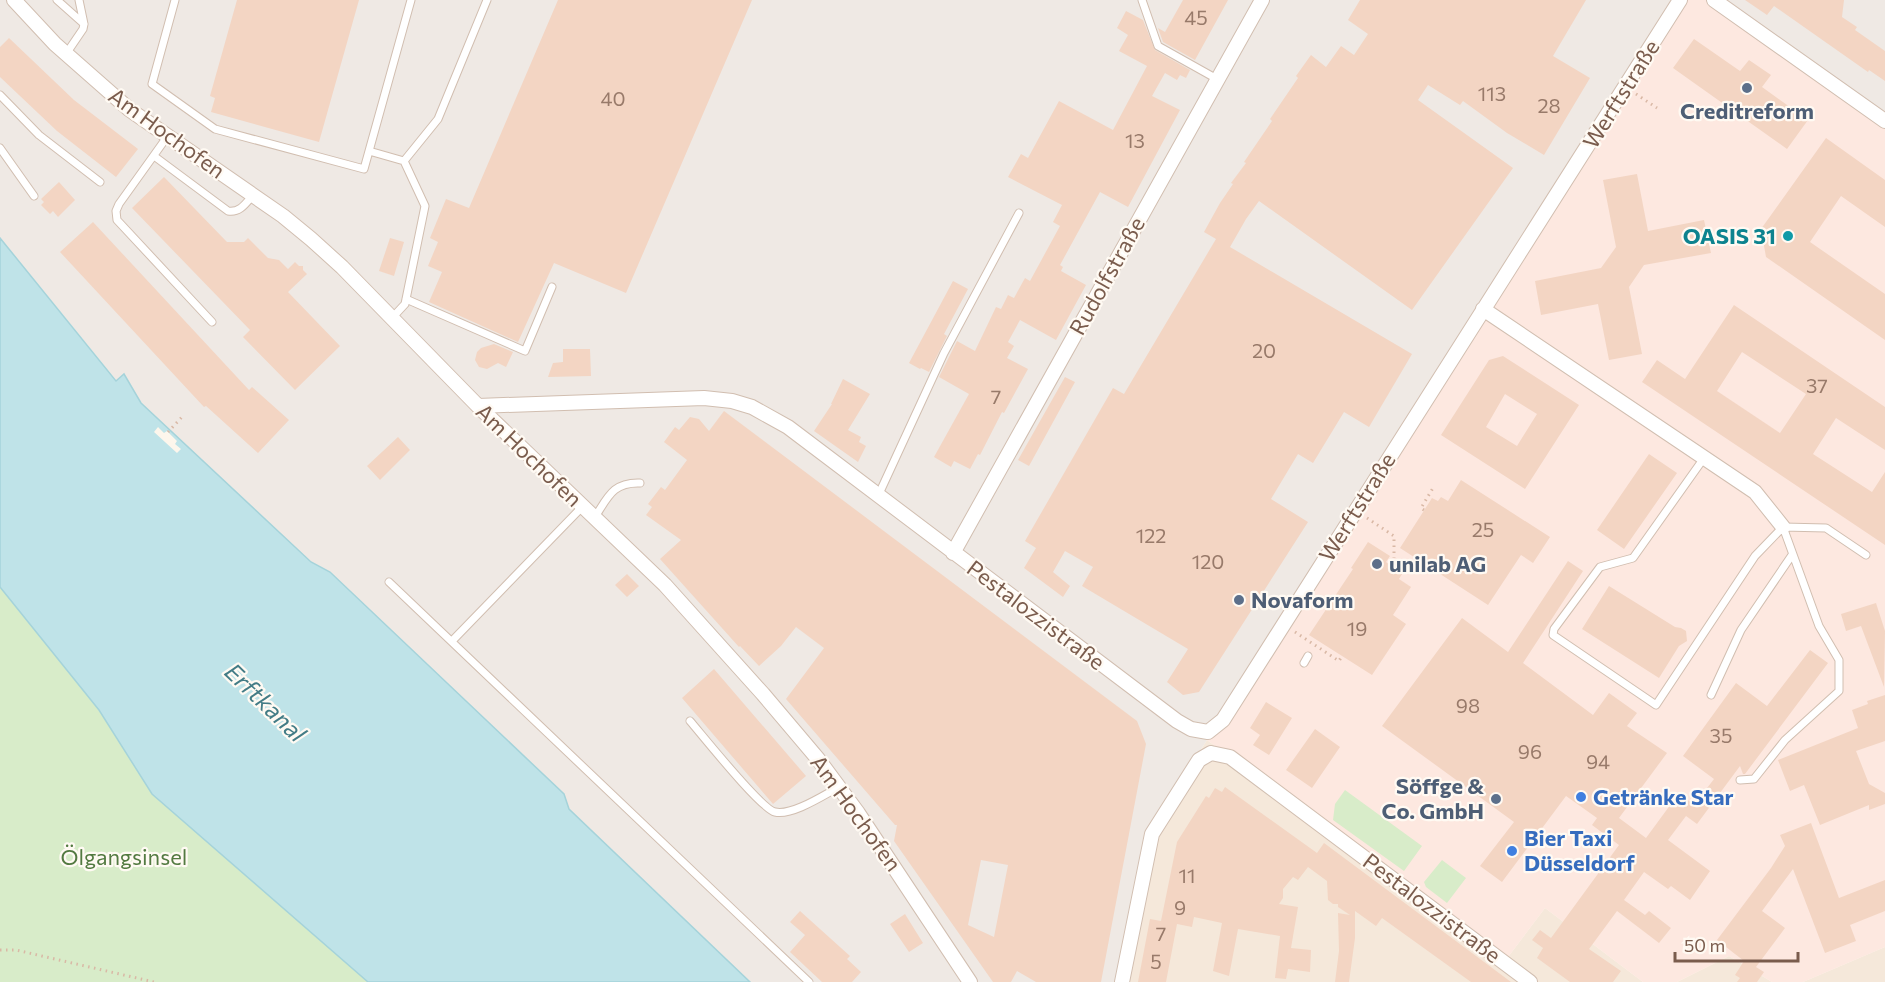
<svg xmlns="http://www.w3.org/2000/svg" width="1885" height="982" viewBox="0 0 1885 982" font-family="Commissioner,sans-serif">
  <style>
    .residential { fill: #f5e8da }
    .commercial { fill: #fde8e0 }
    .industrial { fill: #efe9e4 }
    .green { fill: #d8ecc9 }
    .water { fill: #bfe3e8; stroke: #a5d3da; stroke-width: 1.5 }
    .pier { fill: #fdf6ec }
    .building { fill: #f3d5c3; fill-rule: evenodd }
    .lines { fill: none; stroke-linecap: round; stroke-linejoin: round }
    .lane-casing { stroke: #d1beb0; stroke-width: 9 }
    .street-casing { stroke: #d1beb0; stroke-width: 16 }
    .path { stroke: #d9b8a5; stroke-width: 3; stroke-dasharray: 1.5 4.5; stroke-linecap: butt }
    .lane { stroke: #fff; stroke-width: 7 }
    .street { stroke: #fff; stroke-width: 14 }
    .service-dot { fill: #5c6f8a; stroke: #fffaf3; stroke-width: 2 }
    .culture-dot { fill: #0f9aa8; stroke: #fffaf3; stroke-width: 2 }
    .shop-dot { fill: #3f7fe0; stroke: #fffaf3; stroke-width: 2 }
    .labels { text-anchor: middle; stroke-width: 4.5; stroke-linejoin: round; paint-order: stroke }
    .number-label { font-size: 20px; fill: #987a6a }
    .street-label { font-size: 22px; fill: #7a5c4d; stroke: #fffaf3 }
    .service-label { font-size: 22px; font-weight: bold; fill: #4e5e75; stroke: #fffaf3; text-anchor: start }
    .culture-label { font-size: 22px; font-weight: bold; fill: #0d838f; stroke: #fffaf3; text-anchor: end }
    .shop-label { font-size: 22px; font-weight: bold; fill: #366cbe; stroke: #fffaf3; text-anchor: start }
    .park-label { font-size: 22px; fill: #537a41; stroke: #fffaf3 }
    .water-label { font-size: 24px; font-style: italic; fill: #437c86; stroke: #fffaf3 }
  </style>
  <rect width="100%" height="100%" fill="#fdf6ec"/>
  <path class="residential" d="M1207,740l298,221 40,-53 98,74h-524l28,-146z
    M1885,947v35h-82z
    M1729,956l43,26h-95z"/>
  <path class="commercial" d="M1678,0h35l172,117v830l-82,35h-31l-43,-26 -52,26h-34l-98,-74 -40,53 -298,-221z"/>
  <path class="industrial" d="M0,0h1678l-196,304 -335,531 -28,147h-369l-181,-173 -6,-15 -233,-222 -19,-10 -170,-159 -17,-28 -7,6 -117,-143z
    M1713,0h172v117z"/>
  <path class="green" d="M0,546l439,436h-439z
    M1345,790l77,56 -18,25 -71,-51 2,-16z
    M1442,860l24,18 -19,25 -21,-16 -2,-5z"/>
  <path class="water" d="M0,238l116,143 8,-7 17,29 170,159 19,10 234,222 5,15 181,173h-382l-216,-188 -53,-84 -99,-123z"/>
  <path class="pier" d="M158,427l6,6 3,-2 10,10 -2,3 6,5 -4,4 -23,-21z"/>
  <path class="building" d="M237,0h122l-40,142 -108,-30 4,-14 -5,-2z
    M558,0h194l-126,293 -72,-30 -36,79 -89,-40 13,-30 -14,-6 10,-24 -8,-4 16,-39 23,9z
    M1183,0h45l-33,60 -32,-18 -5,-14 7,4z
    M1360,0h226l-33,56 37,22 -46,77 -37,-22 -44,-32 -3,4 -32,-20 -10,15 95,68 -101,142 -153,-109 -13,18 -16,28 182,107 -43,73 -25,-15 -31,51 -15,-9 -27,45 37,23 -109,170 -16,3 -16,-13 21,-33 -106,-63 11,-19 -28,-16 -12,21 17,14 -7,11 -39,-29 12,-20 -11,-7 88,-153 11,6 92,-155 -12,-7 16,-29 13,-19 -2,-1 15,-20 -2,-1 28,-41 -2,-2 28,-41 -2,-2 15,-21 15,12 15,-21 13,9 14,-21 -20,-14z
    M1745,0h99l-2,17 15,10 -2,3 30,21v30l-16,-11 -1,2 -94,-66 -7,9z
    M1126,11l17,9 12,30 35,20 -4,8 -6,-3 -3,5 -12,-7 -13,23 28,14 -52,97 -28,-15 -40,73 3,2 -2,4 25,14 -30,55 -36,-20 -12,22 6,4 -7,12 21,11 -24,44 -2,-1 -22,43 -2,-1 -8,15 -16,-8 -3,6 -17,-10 35,-63 -30,-17 18,-36 18,10 21,-44 5,2 7,-14 6,3 11,-20 5,3 30,-55 -7,-4 9,-17 -54,-28 13,-23 7,4 31,-57 54,29 34,-64 -28,-15 9,-16 -11,-7z
    M9,38l65,62 64,49 -22,28 -59,-46 -57,-54v-30z
    M1694,39l46,32 9,-11 22,15 -9,12 46,33 -21,29 -114,-81z
    M1826,138l59,42v47l-44,-31 -31,46 75,52v46l-119,-83 -5,-28z
    M1637,174l11,57 56,-11 7,33 -67,12 -15,22 13,67 -33,6 -11,-56 -57,11 -6,-34 66,-13 15,-21 -13,-67z
    M164,177l63,65h17l4,-4 20,20 11,2 9,9 7,-7 4,4h4v4l4,4 -19,18 52,54 -45,44 -52,-53 7,-7 -118,-122z
    M59,182l16,18 -17,17 -5,-6 -3,3 -9,-9 3,-3 -3,-3z
    M93,222l156,168 3,-3 37,33 -31,33 -52,-47 -2,1 -144,-155z
    M390,238l14,4 -10,34 -15,-5z
    M953,281l15,8 -24,45 3,2 -18,36 -8,-4 -1,1 -11,-6z
    M1734,305l151,102v43l-49,-32 -23,36 59,38 13,-20v73l-243,-163 15,-22 28,19zM1742,352l64,42 -26,39 -63,-42z
    M494,344l19,8 -7,15 -8,-4 -11,6 -8,-2 -4,-7 2,-8 4,-4z
    M563,349h27l1,27 -43,1 5,-14 10,-1z
    M1503,356l76,49 -54,84 -84,-54 48,-75zM1505,394l32,20 -20,32 -31,-19z
    M1065,377l10,5 -46,84 -11,-6z
    M843,379l27,15 -22,36 13,7 -2,5 7,4 -8,16 -44,-31 18,-27h-1z
    M724,411l413,310 9,23 -45,238h-65l-19,-11 -6,11h-18l-99,-141 3,-16h-2l-109,-126 38,-51 -28,-21 -15,19 -22,20 -19,-20 -1,1 -79,-88 21,-19 -35,-25 6,-8 -4,-3 13,-17 4,3 22,-30 -23,-18 11,-15 4,3 11,-13 9,2 10,12zM981,860l27,5 -14,72 -26,-12z
    M398,437l12,13 -30,30 -13,-14z
    M1649,454l28,19 -53,76 -27,-19z
    M1461,480l89,57 -17,26 -12,-8 -33,50 -88,-57 32,-50 6,3 3,-4 7,4z
    M1368,542l22,14 -4,6 16,12 -3,5 12,8 -18,28 13,9 -34,51 -63,-40 44,-66 -2,-1z
    M1568,561l15,10 -60,92 70,52 16,-22 28,20 -10,13 40,27 -48,65 27,20 33,-45 15,12 20,-26 -31,-23 53,-73 31,23 43,-56 18,13 -83,111h-2l-3,-8 -43,58 -11,-8 -18,24 42,31 -20,29 -19,-14 -3,3 -24,-17 -20,28 21,15 4,-4 22,17 -12,15 -42,-32 -28,38 32,22 -8,11h-43l-33,-24 6,-10 -11,-8 8,-10 11,8 68,-93 -27,-20 5,-7 -31,-22 -64,86 -22,-16 34,-44 -132,-96 80,-108 46,34z
    M627,574l12,12 -12,11 -12,-12z
    M1609,586l66,41 6,1 5,3 1,10 -8,5 -20,32 -77,-49z
    M1876,603l9,28 -1,56 -23,-61 -15,5 -5,-17z
    M714,669l92,107 -33,28 -91,-106z
    M1885,695v46l-29,10 13,33 16,9v11l-16,6v-5l-49,20 -16,-40 -14,6 -12,-31 80,-32 -6,-18 16,-6 -1,-3z
    M1266,702l26,16 -23,37 -16,-10 7,-10 -10,-7z
    M1315,729l25,18 -28,41 -26,-18z
    M1225,787l92,66 7,-10 187,139h-40l-89,-64 -6,8 -21,-15v27l-6,44h-14l4,-31 -1,-38 12,2 -12,-8v-3h-5l-5,-4 -1,-19 -19,-14 -10,13 -5,-3 -10,12v9l-4,6 19,3 -7,41 20,2 -1,22 -22,-3 -2,10 -11,-1 5,-42 -42,-7 -9,47 -16,-5 9,-48 -28,-6 -2,10 -15,-3 -11,58h-28l12,-63 11,2 16,-79 29,-46 3,2 6,-10 7,4z
    M1811,823l28,75 46,-18v31l-35,14 6,16 -31,12 -32,-84 -31,42 23,17 -29,39 8,5 -7,10h-20l3,-4 -5,-3 9,-14 -27,-21 54,-72 14,-22 -5,-11z
    M800,911l50,45 -3,3 14,13 -9,10h-30l-32,-30 15,-17 -15,-13z
    M905,914l18,29 -14,9 -19,-28z"/>
  <g class="lines">
    <defs>
      <path id="lane" d="M57,0l27,24
        M175,0l-23,84 63,45 149,40 47,-169
        M1142,0l16,46 59,33
        M66,54l17,-25 1,-5 -5,-24
        M0,95l39,40 61,47
        M167,137l-48,67 -3,7 1,9 95,102
        M0,148l34,48
        M369,151l35,10 21,45 -20,98 -13,14
        M154,156l74,55c12,2 18,-8 25,-16
        M404,161l34,-42 49,-119
        M406,299l119,52 27,-64
        M1704,458l-71,100 -33,9 -46,62 -1,6 103,70 99,-149 28,-29 43,1 40,27
        M878,496l66,-143 75,-140
        M595,517c13,-20 18,-35 45,-34
        M389,582l420,400
        M452,641l131,-135
        M1304,663l4,-7
        M1711,695l30,-65 51,-75
        M690,721c13,15 71,88 85,91 17,4 49,-17 64,-25
        M1740,780l14,-1 31,-39 54,-49v-31l-20,-34 -36,-99"/>
      <path id="street" d="M14,0l41,44 75,66 153,106 28,23 31,28 136,139 187,179 98,109 55,65 40,54 112,169
        M1714,0l171,121
        M1483,309l272,183 28,35
        M478,406l226,-8 28,3 20,6 36,20 389,294 14,8 17,3
        M953,553l309,-553
        M1208,732l15,-12 457,-720
        M1211,753l19,4 300,225
        M1122,982l30,-148 47,-74 12,-7"/>
    </defs>
    <use href="#lane" class="lane-casing"/>
    <use href="#street" class="street-casing"/>
    <path class="path" d="M1636,94l21,14
      M168,432l14,-15
      M1424,510l-3,-2 12,-20
      M1367,518l27,18v22
      M1295,632l44,29 3,-5
      M0,950h16l138,32"/>
    <use href="#lane" class="lane"/>
    <use href="#street" class="street"/>
  </g>
  <g class="service-dot">
    <circle cx="1747" cy="88" r="6"/>
    <circle cx="1377" cy="564" r="6"/>
    <circle cx="1239" cy="600" r="6"/>
    <circle cx="1496" cy="799" r="6"/>
  </g>
  <circle class="culture-dot" cx="1788" cy="236" r="6"/>
  <g class="shop-dot">
    <circle cx="1581" cy="797" r="6"/>
    <circle cx="1512" cy="851" r="6"/>
  </g>
  <g class="labels">
    <g class="number-label">
      <text x="1196" y="25">45</text>
      <text x="1492" y="101">113</text>
      <text x="613" y="106">40</text>
      <text x="1549" y="113">28</text>
      <text x="1135" y="148">13</text>
      <text x="1264" y="358">20</text>
      <text x="1817" y="393">37</text>
      <text x="996" y="404">7</text>
      <text x="1483" y="537">25</text>
      <text x="1151" y="543">122</text>
      <text x="1208" y="569">120</text>
      <text x="1357" y="636">19</text>
      <text x="1468" y="713">98</text>
      <text x="1721" y="743">35</text>
      <text x="1530" y="759">96</text>
      <text x="1598" y="769">94</text>
      <text x="1187" y="883">11</text>
      <text x="1180" y="915">9</text>
      <text x="1161" y="941">7</text>
      <text x="1156" y="969">5</text>
    </g>
    <g class="street-label">
      <text transform="translate(1621 94) rotate(-58)" y="8">Werftstraße</text>
      <text transform="translate(167 133) rotate(36)" y="8">Am Hochofen</text>
      <text transform="translate(1107 276) rotate(-61)" y="8">Rudolfstraße</text>
      <text transform="translate(529 455) rotate(44)" y="8">Am Hochofen</text>
      <text transform="translate(1357 507) rotate(-58)" y="8">Werftstraße</text>
      <text transform="translate(1036 615) rotate(37)" y="8">Pestalozzistraße</text>
      <text transform="translate(856 813) rotate(54)" y="8">Am Hochofen</text>
      <text transform="translate(1432 908) rotate(37)" y="8">Pestalozzistraße</text>
    </g>
    <g class="service-label">
      <text x="1747" y="119" text-anchor="middle">Creditreform</text>
      <text x="1389" y="572">unilab AG</text>
      <text x="1251" y="608">Novaform</text>
      <text x="1484" y="794" text-anchor="end">Söffge &amp;<tspan x="1484" dy="25">Co. GmbH</tspan></text>
    </g>
    <g class="culture-label">
      <text x="1776" y="244">OASIS 31</text>
    </g>
    <g class="shop-label">
      <text x="1593" y="805">Getränke Star</text>
      <text x="1524" y="846">Bier Taxi<tspan x="1524" dy="25">Düsseldorf</tspan></text>
    </g>
    <g class="park-label">
      <text x="124" y="865">Ölgangsinsel</text>
    </g>
    <g class="water-label">
      <text transform="translate(265 703) rotate(44)" y="8">Erftkanal</text>
    </g>
  </g>
  <path d="M1675 952v9h123v-9" fill="none" stroke="#7a5c4d" stroke-width="3"/>
  <text x="1684" y="952" font-size="18" fill="#7a5c4d" stroke="#fffaf3" stroke-width="4.5" paint-order="stroke">50 m</text>
</svg>
